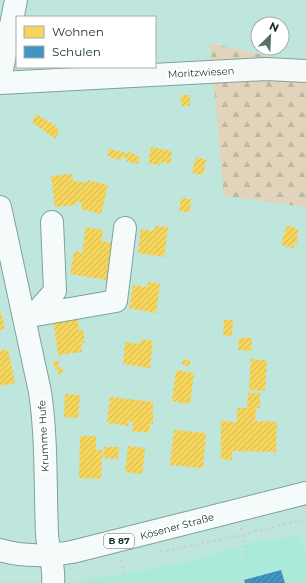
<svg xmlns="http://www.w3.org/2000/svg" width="306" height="583" viewBox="0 0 306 583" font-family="Montserrat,sans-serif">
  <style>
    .built { fill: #aaeadb }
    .forest { fill: url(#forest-firs) }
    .homes { fill: url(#homes-hatch) }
    .schools { fill: url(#schools-hatch) }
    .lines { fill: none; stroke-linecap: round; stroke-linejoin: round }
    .minor-casing { stroke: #81a19a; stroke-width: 24 }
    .major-casing { stroke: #81a19a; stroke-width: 24 }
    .path { stroke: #c8d3d1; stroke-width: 2.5; stroke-dasharray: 3 3; stroke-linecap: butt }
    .minor { stroke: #f5fbfa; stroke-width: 22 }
    .major { stroke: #f5fbfa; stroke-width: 22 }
    .labels { text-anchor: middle; stroke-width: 4; stroke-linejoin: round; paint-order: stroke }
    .shield { fill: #fff; stroke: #5c716d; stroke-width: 1 }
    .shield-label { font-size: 9px; font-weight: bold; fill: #16342e }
    .street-label { font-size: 10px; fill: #16342e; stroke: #fff }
  </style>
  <defs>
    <pattern id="forest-firs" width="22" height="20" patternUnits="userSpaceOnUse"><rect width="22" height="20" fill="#e1d4ba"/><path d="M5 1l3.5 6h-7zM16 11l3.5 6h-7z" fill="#c0b7a0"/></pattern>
    <pattern id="homes-hatch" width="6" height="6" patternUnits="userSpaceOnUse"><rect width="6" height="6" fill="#f6d55c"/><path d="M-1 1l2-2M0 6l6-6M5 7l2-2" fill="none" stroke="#d2b750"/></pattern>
    <pattern id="schools-hatch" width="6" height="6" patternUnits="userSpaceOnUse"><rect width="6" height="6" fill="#4393c3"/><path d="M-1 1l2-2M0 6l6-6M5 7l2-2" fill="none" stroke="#37799f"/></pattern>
  </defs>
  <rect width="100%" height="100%" fill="#bfe6dd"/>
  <path class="built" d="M300,535l6,23v25h-227l7,-4 38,-5 75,-15 59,-18z"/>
  <path class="forest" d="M210,43l96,22v142l-82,-11z"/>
  <path class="homes" d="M181,95h9v11h-9z
    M36,114l20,12 3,5 -4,8 -23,-17z
    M151,147l21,4 -2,13 -9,-2 -1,3 -12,-2z
    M109,149l15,3 4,2 1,-2 6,2v2l5,1 -2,7 -12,-3 1,-3 -4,-1 -4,3 -12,-4z
    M196,157l10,3 -3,15 -11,-2z
    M72,174l1,7 14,2 1,-3 20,5 -7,29 -20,-5 1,-7h-7l1,3 -21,2 -4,-31z
    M181,198l10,1 -1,13 -11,-1z
    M287,225l11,4 -1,15 -2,-1 -2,5 -12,-3z
    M155,226l13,1 -4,30 -26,-4 3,-24 13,2z
    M86,227l17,3 -2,11 12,2 -6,37 -37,-6 4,-23 8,2z
    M148,282l12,2 -4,29 -27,-5 4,-23 14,2z
    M0,309l5,20 -5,1z
    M77,315l2,15 4,-1 2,14h-4l1,9 -24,3 -5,-37z
    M224,320h9l-1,16 -9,-1z
    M239,338h13l-1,13 -13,-1z
    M141,339l12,2 -3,27 -27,-4 2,-22 15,2z
    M8,349l7,34 -15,3v-35z
    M183,359l7,1v6l-8,-1z
    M251,359l16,1 -2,31 -16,-1z
    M58,360l1,8 3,-1 1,6 -5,1 -1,-6 -2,1 -2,-8z
    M176,370l18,3 -4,31 -18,-3z
    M248,393h12v15h-4l-1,13 22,1 -1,30 -44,-1v9l-11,-1v-38l16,1v-14h10z
    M65,394l15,1 -2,23 -14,-1z
    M110,397l43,5v22h-3l-1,9 -17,-2 1,-9 -4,-1 -1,5 -21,-3z
    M174,430l32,3 -3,35 -33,-3z
    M80,436h16v14h6l-1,29 -22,-1z
    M128,446l17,2 -3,26 -17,-2z
    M104,447h15l-1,12 -15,-1z"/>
  <path class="schools" d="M281,570l4,13h-40l-1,-3z"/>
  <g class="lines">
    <defs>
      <path id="minor" d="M0,79l16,-79
        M0,83l266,-14 40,2
        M0,207l40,185c7,47 5,95 7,142 1,17 8,32 6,49
        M34,315l21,-24 -3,-69
        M24,317l92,-16 9,-73"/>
      <path id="major" d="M0,550c25,7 47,6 72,2l234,-59"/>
    </defs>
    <use href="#minor" class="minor-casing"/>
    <use href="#major" class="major-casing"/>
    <path class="path" d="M241,528l7,30
      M160,552l82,-17 64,-16
      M121,560l4,19"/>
    <use href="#minor" class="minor"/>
    <use href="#major" class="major"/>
  </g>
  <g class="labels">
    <rect class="shield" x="104" y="534" width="30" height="14" rx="3"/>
    <g class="shield-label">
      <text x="119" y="544">B 87</text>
    </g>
    <g class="street-label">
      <text transform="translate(201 72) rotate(-3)" y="4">Moritzwiesen</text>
      <text transform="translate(43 436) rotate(-93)" y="4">Krumme Hufe</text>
      <text transform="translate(177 526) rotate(-15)" y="4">Kösener Straße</text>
    </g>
  </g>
  <rect x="16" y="16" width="140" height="52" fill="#ffffff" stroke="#a2aeab"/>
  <rect x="24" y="26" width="20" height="12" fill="#f6d55c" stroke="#a2aeab"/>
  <text x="52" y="36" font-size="12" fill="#16342e">Wohnen</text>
  <rect x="24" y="46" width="20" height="12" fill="#4393c3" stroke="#a2aeab"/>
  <text x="52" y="56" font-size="12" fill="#16342e">Schulen</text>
  <g transform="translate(270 36) rotate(24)"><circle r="19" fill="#ffffff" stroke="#a2aeab"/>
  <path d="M0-3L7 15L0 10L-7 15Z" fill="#51726b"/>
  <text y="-6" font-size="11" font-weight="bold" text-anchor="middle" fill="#16342e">N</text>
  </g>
</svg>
